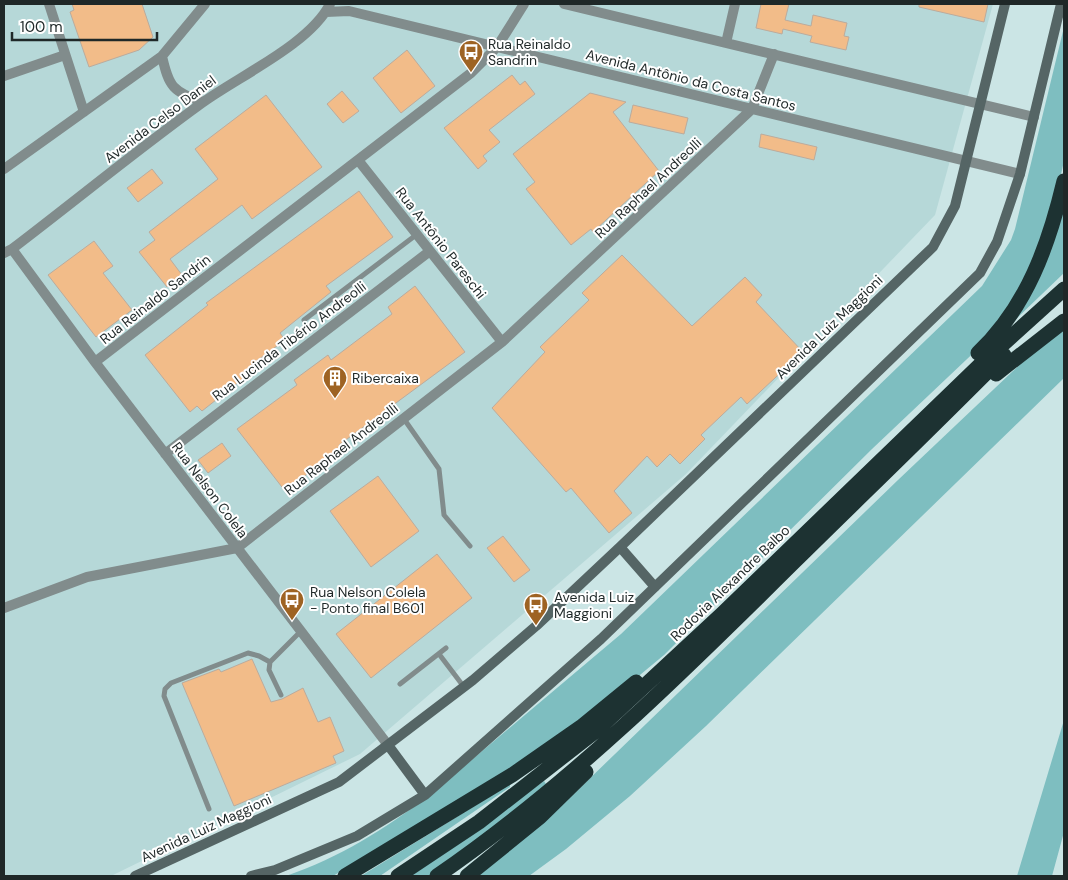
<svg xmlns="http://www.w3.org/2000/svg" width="1068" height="880" viewBox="0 0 1068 880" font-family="'DM Sans',sans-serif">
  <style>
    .built { fill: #b6d8d8 }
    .green { fill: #7ebec0 }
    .building { fill: #f2bc89; stroke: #bbab9d }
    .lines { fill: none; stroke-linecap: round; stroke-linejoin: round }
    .lane { stroke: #818c8c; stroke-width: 5 }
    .street { stroke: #818c8c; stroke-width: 10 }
    .secondary { stroke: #556565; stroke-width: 10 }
    .highway { stroke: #1d3232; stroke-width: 15 }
    .labels { text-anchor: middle; stroke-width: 4; stroke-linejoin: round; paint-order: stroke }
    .poi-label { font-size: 14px; fill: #1f2828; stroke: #fff; text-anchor: start }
    .street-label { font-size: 14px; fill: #1f2828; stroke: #fff }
  </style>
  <rect width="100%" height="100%" fill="#cbe5e5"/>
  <path class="built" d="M4,4h989l-58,211 -249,259 -326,280 -249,122h-107z"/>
  <path class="green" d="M1064,27v134l-10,45 -27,73 -42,63 -113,107 -208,206 -53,44 -92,66 -186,111h-47c55,-19 97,-46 144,-81l191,-161 361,-348 29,-46 4,-11z
    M1064,198v75l-50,48z
    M1064,326v52l-358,348 -76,70 -64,53 -37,27h-54l77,-61 346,-335 134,-127z
    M1064,720v112l-12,44h-35z
    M544,781l4,6 -71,56 -49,33h-19z
    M510,784v3l-130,89h-19z"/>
  <path class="building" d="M72,4h70l11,33 -14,13 -50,17 -19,-55 4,-2z
    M761,4h28l-4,16 26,6 2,-11 34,8 -3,13 5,1 -3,13 -36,-8 2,-6 -29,-7 -1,5 -26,-6z
    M919,4h69l-4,18 -65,-15z
    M407,50l28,36 -34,27 -28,-35z
    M512,75l8,10 5,-4 10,13 -46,36 11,12 -17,14 4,5 -9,8 -34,-41z
    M342,91l17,20 -16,12 -16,-19z
    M590,93l36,9 -13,10 46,59 -66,61 -2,-3 -20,16 -45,-56 9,-7 -22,-28z
    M266,95l56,72 -70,52 -10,-14 -72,54 12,16 -15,12 -28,-35 16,-12 -6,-8 69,-53 -23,-30z
    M633,105l55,13 -4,16 -55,-12z
    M761,134l56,13 -3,13 -55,-13z
    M152,169l11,14 -25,19 -11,-14z
    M359,191l34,46 -67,49 5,6 -51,41 5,7 -34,25 3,5 -52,41 -5,-5 -7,6 -45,-57 63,-50 -2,-2z
    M94,241l19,25 -10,7 29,37 -36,27 -48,-62z
    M622,255l70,71 53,-49 17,18 -6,7 47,50 -56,52 -6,-7 -40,38 4,4 -25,25 -10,-10 -13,13 -10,-11 -33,35 18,22 -23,20 -38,-45 -5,4 -74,-84 53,-56 -5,-5 49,-47 -7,-7z
    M415,286l50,66 -126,93 2,3 -56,43 -48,-62 60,-44 -3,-5 34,-25 3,5 61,-46 -4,-7z
    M222,443l9,13 -23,17 -10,-13z
    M378,476l41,55 -48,36 -41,-56z
    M503,536l27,34 -16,12 -27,-34z
    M437,554l35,44 -101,80 -35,-44z
    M252,659l19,43 11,-3 21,-11 15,34 12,-5 14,34 -11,5 3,7 -102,43 -52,-123 37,-14 2,3z"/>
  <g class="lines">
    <path class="lane" d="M304,320l112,-85
      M404,419l35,50 5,46 26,31
      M439,654l25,33
      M400,684l46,-36
      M281,695l-12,-25 1,-8 31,-31
      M209,809l-45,-113 1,-7 6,-6 77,-30 11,3 11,6"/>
    <path class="street" d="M49,4l35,108
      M564,4l470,113
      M326,12l23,-1 671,163
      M726,43l9,-39
      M162,56c7,32 11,35 41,46
      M4,76l61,-21
      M358,160l144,182
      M4,169l158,-113 43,-52
      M12,249l83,113 293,383
      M4,253l8,-4c63,-48 125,-99 190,-146 37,-27 108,-59 128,-99
      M95,362l376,-289 26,-26 27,-43
      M165,454l265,-203
      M4,608l83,-31 150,-29 265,-206 250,-233 22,-55"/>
    <path class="secondary" d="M620,547l35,40
      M388,745l37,50
      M135,876l204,-94 134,-102 63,-54 84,-79 313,-300 22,-41 50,-202
      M251,876l24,-6 82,-34 68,-41 176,-156 379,-366 17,-31 23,-68 41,-170"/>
    <path class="highway" d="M978,353c49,-46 71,-109 86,-172
      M996,374l68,-53
      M345,876l167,-101 69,-48 55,-45
      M398,876l81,-54 118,-92 125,-116 258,-249 84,-76
      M437,876c131,-90 244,-202 357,-314 70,-69 141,-137 210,-207
      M467,876l73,-59 46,-45"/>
  </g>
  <defs>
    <symbol id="bus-pin" viewBox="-11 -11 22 30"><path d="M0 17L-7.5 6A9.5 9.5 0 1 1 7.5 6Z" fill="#9e6323" stroke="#fff"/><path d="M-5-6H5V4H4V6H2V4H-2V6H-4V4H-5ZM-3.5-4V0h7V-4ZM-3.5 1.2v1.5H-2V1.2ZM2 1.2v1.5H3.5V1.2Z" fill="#fff"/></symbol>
    <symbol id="building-pin" viewBox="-11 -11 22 30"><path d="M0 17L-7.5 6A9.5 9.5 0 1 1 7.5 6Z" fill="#9e6323" stroke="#fff"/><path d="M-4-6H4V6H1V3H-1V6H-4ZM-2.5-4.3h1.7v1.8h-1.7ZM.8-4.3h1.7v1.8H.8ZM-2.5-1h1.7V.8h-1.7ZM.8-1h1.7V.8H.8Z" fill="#fff"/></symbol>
  </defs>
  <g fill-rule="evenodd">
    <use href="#bus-pin" x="457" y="38" width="28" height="38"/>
    <use href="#building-pin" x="321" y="364" width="28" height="38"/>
    <use href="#bus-pin" x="278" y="586" width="28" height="38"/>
    <use href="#bus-pin" x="522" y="591" width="28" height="38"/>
  </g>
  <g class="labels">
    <g class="poi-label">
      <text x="488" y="49">Rua Reinaldo<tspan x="488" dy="16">Sandrin</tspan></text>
      <text x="352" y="383">Ribercaixa</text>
      <text x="310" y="597">Rua Nelson Colela<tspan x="310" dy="16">- Ponto final B601</tspan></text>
      <text x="554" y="602">Avenida Luiz<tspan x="554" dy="16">Maggioni</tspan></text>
    </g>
    <g class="street-label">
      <text transform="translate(691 80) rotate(14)" y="5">Avenida Antônio da Costa Santos</text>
      <text transform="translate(160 119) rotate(-37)" y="5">Avenida Celso Daniel</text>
      <text transform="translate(648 188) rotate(-43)" y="5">Rua Raphael Andreolli</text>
      <text transform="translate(441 243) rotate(52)" y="5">Rua Antônio Pareschi</text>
      <text transform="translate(155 299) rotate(-38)" y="5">Rua Reinaldo Sandrin</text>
      <text transform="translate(829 327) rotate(-44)" y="5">Avenida Luiz Maggioni</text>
      <text transform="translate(289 341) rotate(-37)" y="5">Rua Lucinda Tibério Andreolli</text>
      <text transform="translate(341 449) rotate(-38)" y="5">Rua Raphael Andreolli</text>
      <text transform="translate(210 490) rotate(53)" y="5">Rua Nelson Colela</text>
      <text transform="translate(730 583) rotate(-44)" y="5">Rodovia Alexandre Balbo</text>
      <text transform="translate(206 828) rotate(-25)" y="5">Avenida Luiz Maggioni</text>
    </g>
  </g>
  <rect width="1068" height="880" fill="none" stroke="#1f2828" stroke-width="10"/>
  <path d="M12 32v8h145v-8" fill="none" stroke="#1f2828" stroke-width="2.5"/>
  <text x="20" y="32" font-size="15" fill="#1f2828" stroke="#ffffff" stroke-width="4" paint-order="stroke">100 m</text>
</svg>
